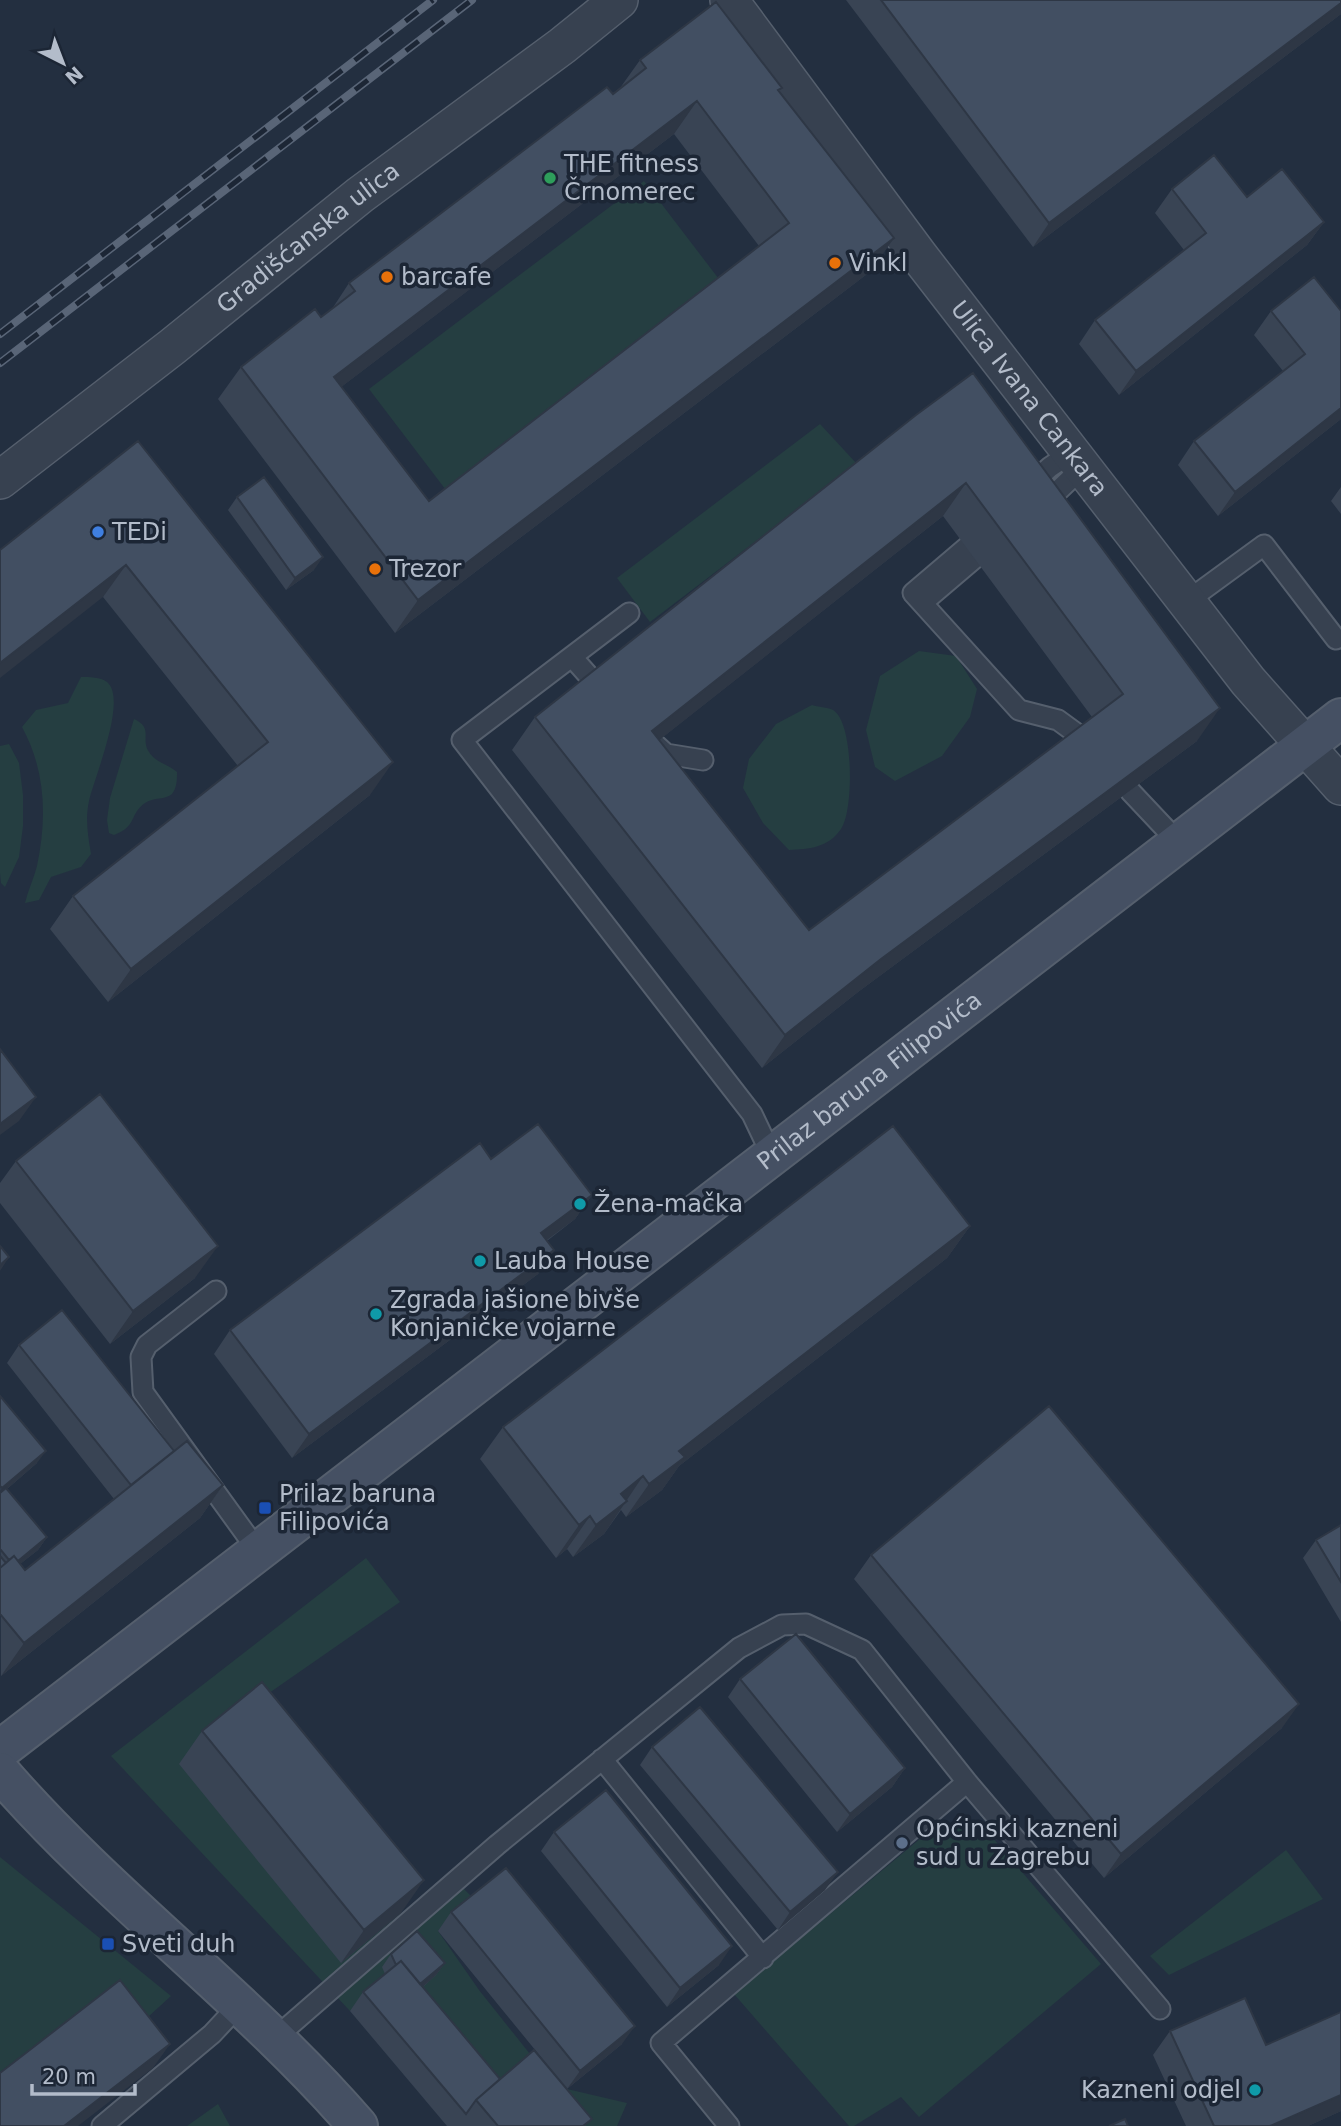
<svg xmlns="http://www.w3.org/2000/svg" width="1341" height="2126" viewBox="0 0 1341 2126" font-family="'DejaVu Sans',sans-serif">
  <style>
    .green { fill: #253e41 }
    .lines { fill: none; stroke-linecap: round; stroke-linejoin: round }
    .service-casing { stroke: #555f6d; stroke-width: 23 }
    .minor-casing { stroke: #555f6d; stroke-width: 40 }
    .secondary-casing { stroke: #555f6d; stroke-width: 42 }
    .service { stroke: #374150; stroke-width: 19 }
    .minor { stroke: #374150; stroke-width: 37 }
    .secondary { stroke: #455063; stroke-width: 38 }
    .rail-casing { stroke: #596577; stroke-width: 8 }
    .rail { stroke: #1c2635; stroke-width: 5; stroke-dasharray: 16; stroke-linecap: butt }
    .wall { fill: #394454; fill-rule: evenodd }
    .shaded-wall { fill: #2e3745 }
    .building { fill: #424f62; stroke: #2e3745; stroke-width: 2; fill-rule: evenodd }
    .leisure-dot { fill: #2e9e5b; stroke: #1c2635; stroke-width: 2.5 }
    .food-dot { fill: #e8710a; stroke: #1c2635; stroke-width: 2.5 }
    .shop-dot { fill: #3f7fe0; stroke: #1c2635; stroke-width: 2.5 }
    .culture-dot { fill: #0f9aa8; stroke: #1c2635; stroke-width: 2.5 }
    .transit-dot { fill: #1a4fb4; stroke: #1c2635; stroke-width: 2.5 }
    .service-dot { fill: #5c6f8a; stroke: #1c2635; stroke-width: 2.5 }
    .labels { text-anchor: middle; stroke-width: 7; stroke-linejoin: round; paint-order: stroke }
    .poi-label { font-size: 24px; fill: #b3bcca; stroke: #1c2635; text-anchor: start }
    .street-label { font-size: 24px; fill: #b3bcca; stroke: #1c2635 }
  </style>
  <rect width="100%" height="100%" fill="#232f40"/>
  <path class="green" d="M644,181l81,106 -273,211 -83,-109z
    M820,424l37,40 -207,158 -33,-44z
    M919,651l37,5 21,33 -7,28 -28,39 -47,25 -20,-14 -9,-37 14,-54z
    M81,677c9,0 19,0 26,5 21,17 -13,96 -18,119 -4,18 -1,35 2,53l-10,13 -30,10 -12,23 -14,3c3,-13 9,-25 12,-37 10,-48 9,-95 -15,-139l14,-17 32,-7z
    M812,705c6,2 15,2 21,5 21,12 21,101 8,119 -13,19 -32,20 -52,21l-26,-27 -20,-35 6,-29 27,-35z
    M134,719c20,9 6,20 15,33 7,11 19,12 28,20 0,7 0,16 -5,22 -6,6 -19,3 -27,9 -16,11 -7,23 -31,32l-5,-2 -2,-13 3,-22z
    M9,744l10,19 4,32v31l-4,31 -14,30 -4,-4 -1,-10v-127z
    M366,1558l34,44 -161,112 102,248 60,-49 61,-26 14,14 -38,30 41,59 55,69 -44,42 -102,-122 -38,32 -239,-255z
    M964,1820l22,10 115,134 -182,153 -18,-20 -47,29h-5l-115,-132 199,-166z
    M1286,1850l37,49 -154,76 -19,-19z
    M0,1857l171,139 -34,31 -30,-35 -107,80z
    M567,2089l60,14 -10,23h-36z
    M218,2104l12,22h-43z"/>
  <g class="lines">
    <defs>
      <path id="service" d="M1026,489l24,-22 21,-14
        M1040,508l42,-40
        M967,547l-54,46 106,117 39,10 26,19
        M928,598l47,-40
        M1186,602l78,-57 72,94
        M629,613l-167,127 290,374 20,42
        M572,657l24,27
        M655,744l11,10 37,6
        M1130,791l49,52
        M216,1291l-69,54 -6,12 2,35 115,159
        M602,1759l161,199
        M274,2039l223,-194 242,-197 43,-23 24,-1 56,26 105,132 193,227
        M102,2126l110,-92 27,-29
        M729,2126l-68,-83 306,-261"/>
      <g id="minor">
        <path id="s1" d="M729,0l190,256 329,425 93,105"/>
        <path id="s2" d="M0,480l172,-133 188,-152 202,-149 57,-46"/>
      </g>
      <g id="secondary">
        <path id="s3" d="M0,1750l1341,-1032"/>
        <path d="M0,1772c110,127 248,227 358,354"/>
      </g>
    </defs>
    <use href="#service" class="service-casing"/>
    <use href="#minor" class="minor-casing"/>
    <use href="#secondary" class="secondary-casing"/>
    <use href="#service" class="service"/>
    <use href="#minor" class="minor"/>
    <use href="#secondary" class="secondary"/>
    <defs>
      <path id="rail" d="M0,334l433,-334
        M0,363l472,-363"/>
    </defs>
    <use href="#rail" class="rail-casing"/>
    <use href="#rail" class="rail"/>
  </g>
  <path class="wall" d="M846,0h495v14l-308,233z
    M640,60l139,32 92,179 -476,362 -177,-234 23,-32 80,-50 11,-8 17,-26 271,-195zM674,134l85,112 -330,255 -88,-114z
    M1172,189l75,8 77,25 -17,23 -188,150 -40,-51 16,-24 89,-70 -29,-37z
    M1271,311h70v108l-123,97 -40,-51 16,-24 89,-70 -29,-36z
    M916,415l281,326 -339,251 -96,76 -250,-318 23,-33zM943,516l149,201 -283,213 -150,-190z
    M138,441l232,354 -262,207 -58,-73 23,-33 165,-130 -135,-169z
    M1341,487v27l-10,-13z
    M237,497l77,73 -28,20 -58,-80z
    M491,1159l101,36 -17,24 -28,22 7,9 -16,24 -246,184 -78,-104 16,-24z
    M16,1161l179,117 -85,66 -110,-141v-20z
    M970,1226l-23,32 -268,208 -17,24 -36,27 -5,-7 -17,24 -31,23 -6,-8 -11,9 -76,-99 23,-32z
    M19,1345l204,140 -23,33 -199,158 -1,-280 37,67 -30,26 40,48 -9,13 -18,14 5,6 89,-71 -107,-136z
    M1341,1525v97l-38,-64 13,-18z
    M871,1555l411,173 -178,150 -250,-299z
    M740,1679l165,89 -13,19 -55,45 -109,-135z
    M202,1731l199,182 -60,50 -162,-199z
    M652,1747l173,143 -47,40 -138,-165z
    M554,1832l165,133 -52,42 -126,-156z
    M451,1912l171,132 -55,45 -129,-158z
    M391,1954l54,9 -9,12 -13,12 77,92 86,47h-139l-97,-115 13,-19 22,-18 -3,-7z
    M1341,2012v99l-33,15h-122l-33,-71 17,-24 96,14z"/>
  <path class="shaded-wall" d="M1341,3v11l-308,233 16,-24z
    M697,101l-23,33 -363,276 23,-33z
    M1324,222l-17,23 -188,150 17,-24z
    M894,238l-23,33 -476,362 23,-33z
    M1341,408v11l-123,97 17,-24z
    M966,483l-23,33 -314,248 23,-33z
    M323,557l-9,13 -28,20 9,-12z
    M126,565l-23,32 -103,81v-15z
    M1220,708l-23,33 -339,251 -96,76 23,-33 96,-76z
    M393,762l-23,33 -262,207 23,-33z
    M36,1097l-17,24 -19,14v-11z
    M592,1195l-17,24 -51,38 17,-24z
    M970,1226l-23,32 -268,208 -17,24 -36,27 23,-33 30,-33z
    M218,1246l-23,32 -85,66 23,-33z
    M554,1250l-16,24 -246,184 17,-24z
    M9,1257l-9,14v-6z
    M46,1451l-9,12 -37,32v-4l2,-3z
    M643,1476l-39,58 -31,23 23,-32 25,-31z
    M223,1485l-23,33 -199,158 23,-33z
    M590,1516l-23,33 -11,9 23,-33z
    M47,1537l-9,13 -34,27 9,-12z
    M1299,1704l-17,24 -178,150 17,-24z
    M905,1768l-13,19 -55,45 13,-18z
    M838,1872l-13,18 -47,40 12,-18z
    M424,1880l-23,33 -60,50 23,-33z
    M732,1946l-13,19 -52,42 13,-19z
    M445,1963l-9,12 -29,26 9,-13z
    M635,2026l-13,18 -55,45 13,-18z
    M170,2044l-17,24 -75,58h-14z
    M1341,2095v16l-33,15h-38z"/>
  <path class="building" d="M881,0h460v3l-292,220z
    M716,2l66,86 -4,2 116,148 -476,362 -177,-233 74,-58 6,8 16,-12 18,-14 -6,-8 258,-196 6,7 33,-26 -6,-8zM697,101l92,122 -360,278 -95,-124z
    M1214,155l33,42 35,-28 42,53 -188,149 -41,-51 111,-87 -34,-44z
    M1314,277l27,34v97l-106,84 -41,-51 111,-87 -34,-43z
    M973,373l247,335 -339,251 -96,76 -250,-318 381,-302zM966,483l157,211 -314,236 -157,-199z
    M138,441l255,321 -262,207 -58,-73 195,-154 -142,-177 -126,98v-113z
    M264,477l59,80 -28,21 -58,-81z
    M0,1049l36,48 -36,27z
    M100,1094l118,152 -85,65 -117,-150z
    M538,1124l54,71 -51,38 13,17 -245,184 -79,-104 250,-187 11,16z
    M893,1126l77,100 -291,225 6,6 -36,27 -6,-8 -22,18 6,7 -31,24 -6,-9 -11,9 -76,-98z
    M0,1246l9,11 -9,8z
    M62,1310l112,141 -43,34 -112,-140z
    M0,1396l46,55 -44,37 -2,-2z
    M1049,1406l250,298 -178,150 -250,-299z
    M187,1441l36,44 -199,158 -24,-29v-46l14,-12 11,14z
    M6,1488l41,49 -29,24 -4,-5 -5,4 -9,-11v-56z
    M1341,1525v57l-25,-42z
    M0,1556l6,7 -6,5z
    M796,1634l109,134 -55,46 -110,-135z
    M262,1682l162,198 -60,50 -162,-199z
    M700,1707l138,165 -48,40 -138,-165z
    M606,1790l126,156 -52,42 -126,-156z
    M506,1868l129,158 -55,45 -129,-159z
    M417,1931l28,32 -25,21 -19,-23 -5,4 -5,-11z
    M401,1961l99,118 -24,21 -10,14 -103,-122z
    M120,1980l50,64 -106,82h-64v-53z
    M1245,1998l21,47 75,-33v83l-71,31h-56l-44,-95z
    M534,2050l58,69 -9,7h-85l-22,-26z
    M1125,2119l3,7h-19z"/>
  <circle class="leisure-dot" cx="550" cy="178" r="7"/>
  <g class="food-dot">
    <circle cx="835" cy="263" r="7"/>
    <circle cx="387" cy="277" r="7"/>
    <circle cx="375" cy="569" r="7"/>
  </g>
  <circle class="shop-dot" cx="98" cy="532" r="7"/>
  <g class="culture-dot">
    <circle cx="580" cy="1204" r="7"/>
    <circle cx="480" cy="1261" r="7"/>
    <circle cx="376" cy="1314" r="7"/>
    <circle cx="1255" cy="2090" r="7"/>
  </g>
  <g class="transit-dot">
    <rect x="258" y="1501" width="14" height="14" rx="3.5"/>
    <rect x="101" y="1937" width="14" height="14" rx="3.5"/>
  </g>
  <circle class="service-dot" cx="902" cy="1843" r="7"/>
  <g class="labels">
    <g class="poi-label">
      <text x="564" y="172">THE fitness<tspan x="564" dy="28">Črnomerec</tspan></text>
      <text x="849" y="271">Vinkl</text>
      <text x="401" y="285">barcafe</text>
      <text x="112" y="540">TEDi</text>
      <text x="389" y="577">Trezor</text>
      <text x="594" y="1212">Žena-mačka</text>
      <text x="494" y="1269">Lauba House</text>
      <text x="390" y="1308">Zgrada jašione bivše<tspan x="390" dy="28">Konjaničke vojarne</tspan></text>
      <text x="279" y="1502">Prilaz baruna<tspan x="279" dy="28">Filipovića</tspan></text>
      <text x="916" y="1837">Općinski kazneni<tspan x="916" dy="28">sud u Zagrebu</tspan></text>
      <text x="122" y="1952">Sveti duh</text>
      <text x="1241" y="2098" text-anchor="end">Kazneni odjel</text>
    </g>
    <g class="street-label">
      <text dy="8" stroke="none"><textPath href="#s2" startOffset="392">Gradišćanska ulica</textPath></text>
      <text dy="8" stroke="none"><textPath href="#s1" startOffset="499">Ulica Ivana Cankara</textPath></text>
      <text dy="8" stroke="none"><textPath href="#s3" startOffset="1097">Prilaz baruna Filipovića</textPath></text>
    </g>
  </g>
  <g transform="translate(63 63) rotate(138)" stroke="#1c2635" stroke-width="5" paint-order="stroke">
  <path d="M0-5L12 26L0 18L-12 26Z" fill="#b3bcca"/>
  <text y="-10" font-size="19" font-weight="bold" text-anchor="middle" fill="#b3bcca">N</text>
  </g>
  <path d="M32 2084v10h103v-10" fill="none" stroke="#b3bcca" stroke-width="3.5"/>
  <text x="42" y="2084" font-size="21" fill="#b3bcca" stroke="#1c2635" stroke-width="5" paint-order="stroke">20 m</text>
</svg>
